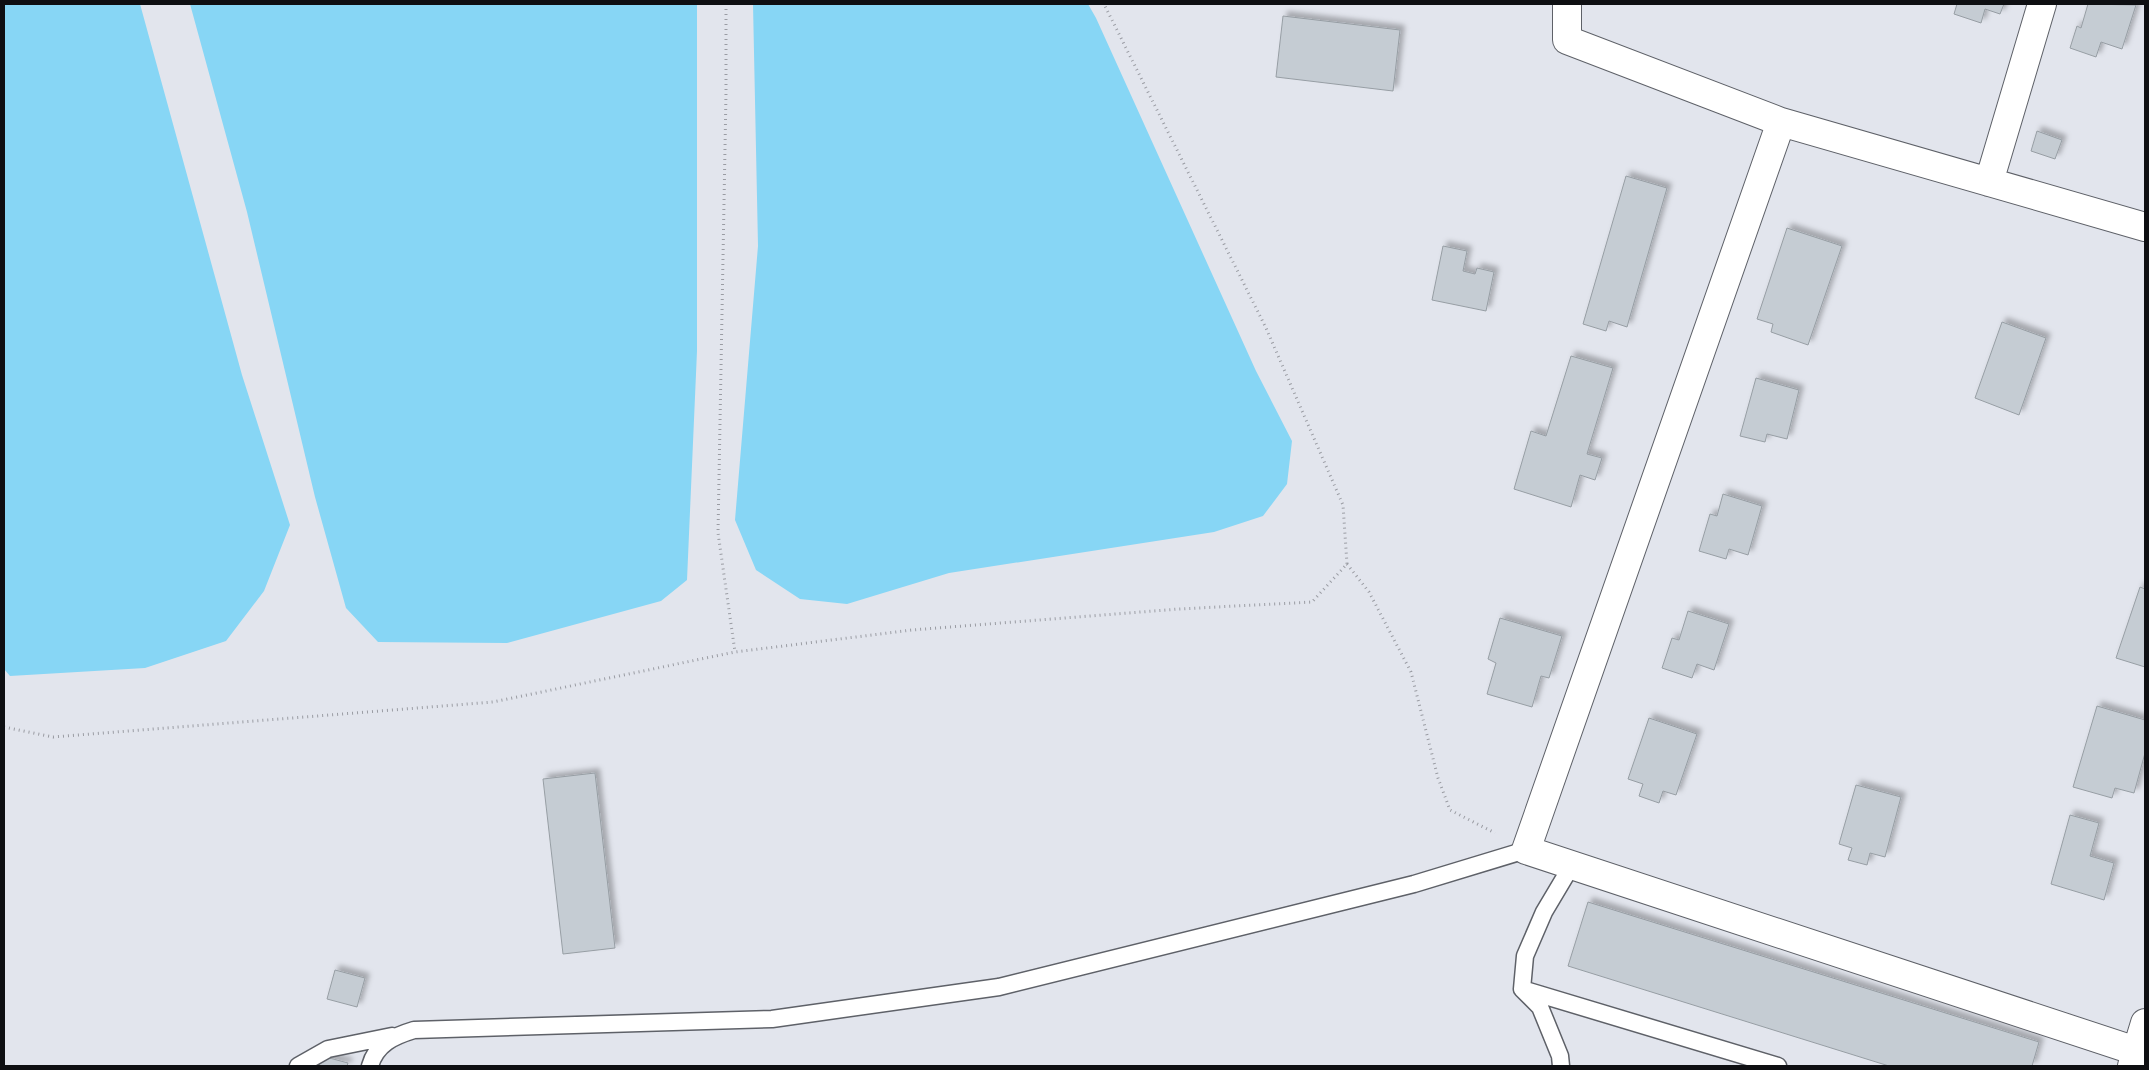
<svg xmlns="http://www.w3.org/2000/svg" width="2149" height="1070" viewBox="0 0 2149 1070" font-family="Commissioner,sans-serif">
  <style>
    .water { fill: #87d6f5 }
    .building { fill: #c5ccd3; stroke: #979ea4; filter: url(#shadow) }
    .lines { fill: none; stroke-linecap: round; stroke-linejoin: round }
    .service-casing { stroke: #5e6168; stroke-width: 19 }
    .minor-casing { stroke: #5e6168; stroke-width: 30 }
    .path { stroke: #9a9ca3; stroke-width: 3; stroke-dasharray: 1 4; stroke-linecap: butt }
    .service { stroke: #fff; stroke-width: 16 }
    .minor { stroke: #fff; stroke-width: 28 }
  </style>
  <defs>
    <filter id="shadow"><feDropShadow dx="4.5" dy="-4.5" stdDeviation="2.5" flood-color="#0004"/></filter>
  </defs>
  <rect width="100%" height="100%" fill="#e2e5ed"/>
  <path class="water" d="M4,4h136l102,371 48,150 -26,66 -38,50 -81,27 -135,8 -6,-7z
    M190,4h507v347l-10,229 -26,21 -154,42 -129,-1 -32,-34 -31,-111 -68,-285z
    M753,4h335l8,14 160,353 36,70 -5,43 -24,32 -49,16 -265,41 -102,31 -47,-5 -44,-29 -21,-50 23,-274z"/>
  <path class="building" d="M1957,4h47l-4,10 -15,-5 -4,14 -27,-9z
    M2088,4l48,1 -14,44 -21,-7 -5,15 -26,-9 7,-22 4,2z
    M1283,16l117,14 -7,61 -117,-14z
    M2037,131l25,9 -7,19 -24,-8z
    M1626,176l41,12 -40,139 -18,-6 -3,10 -23,-7z
    M1787,228l55,18 -34,99 -37,-13 2,-8 -16,-5z
    M1443,246l24,5 -4,20 12,3 2,-6 17,4 -8,39 -54,-11z
    M2002,322l44,16 -27,77 -44,-17z
    M1571,356l42,12 -26,86 15,4 -7,22 -15,-5 -9,32 -57,-18 17,-58 15,5z
    M1756,378l43,12 -12,49 -20,-5 -2,8 -25,-6z
    M1723,494l39,12 -14,49 -19,-6 -3,10 -27,-8 11,-37 7,2z
    M2140,587l5,2v78l-29,-9z
    M1688,611l41,13 -15,46 -17,-6 -5,14 -30,-10 10,-30 7,2z
    M1500,618l62,18 -13,42 -8,-2 -9,31 -45,-13 9,-31 -8,-4z
    M2097,706l48,14v33l-11,40 -19,-5 -3,10 -39,-11z
    M1649,718l48,16 -21,61 -13,-4 -4,12 -20,-7 4,-12 -15,-5z
    M595,773l20,175 -52,6 -20,-175z
    M1856,785l45,12 -16,60 -15,-4 -3,12 -19,-5 4,-12 -13,-4z
    M2070,815l29,8 -9,33 24,7 -10,37 -53,-16z
    M1588,902l451,140 -7,24h-143l-321,-100z
    M335,970l30,8 -8,29 -30,-8z
    M322,1056l26,7 -1,3h-28z"/>
  <g class="lines">
    <defs>
      <path id="service" d="M1522,989l256,77
        M298,1066l30,-17 64,-13
        M370,1066c6,-22 24,-30 44,-36l358,-11 227,-32 415,-103 112,-34
        M1561,1066l-1,-10 -20,-49 -18,-18 3,-33 19,-44 28,-47"/>
      <path id="minor" d="M1567,4v36l214,82 -255,728 619,204
        M1781,122l364,105
        M1989,182l53,-178
        M2132,1066l13,-43"/>
    </defs>
    <use href="#service" class="service-casing"/>
    <use href="#minor" class="minor-casing"/>
    <path class="path" d="M726,4v89l-8,440 17,119
      M1347,564l22,28 42,80 27,106 12,32 45,23
      M4,727l49,10 440,-35 242,-50 177,-22 267,-21 133,-7 35,-38 -4,-59 -77,-177 -162,-324"/>
    <use href="#service" class="service"/>
    <use href="#minor" class="minor"/>
  </g>
  <rect width="2149" height="1070" fill="none" stroke="#0e0f12" stroke-width="10"/>
</svg>
